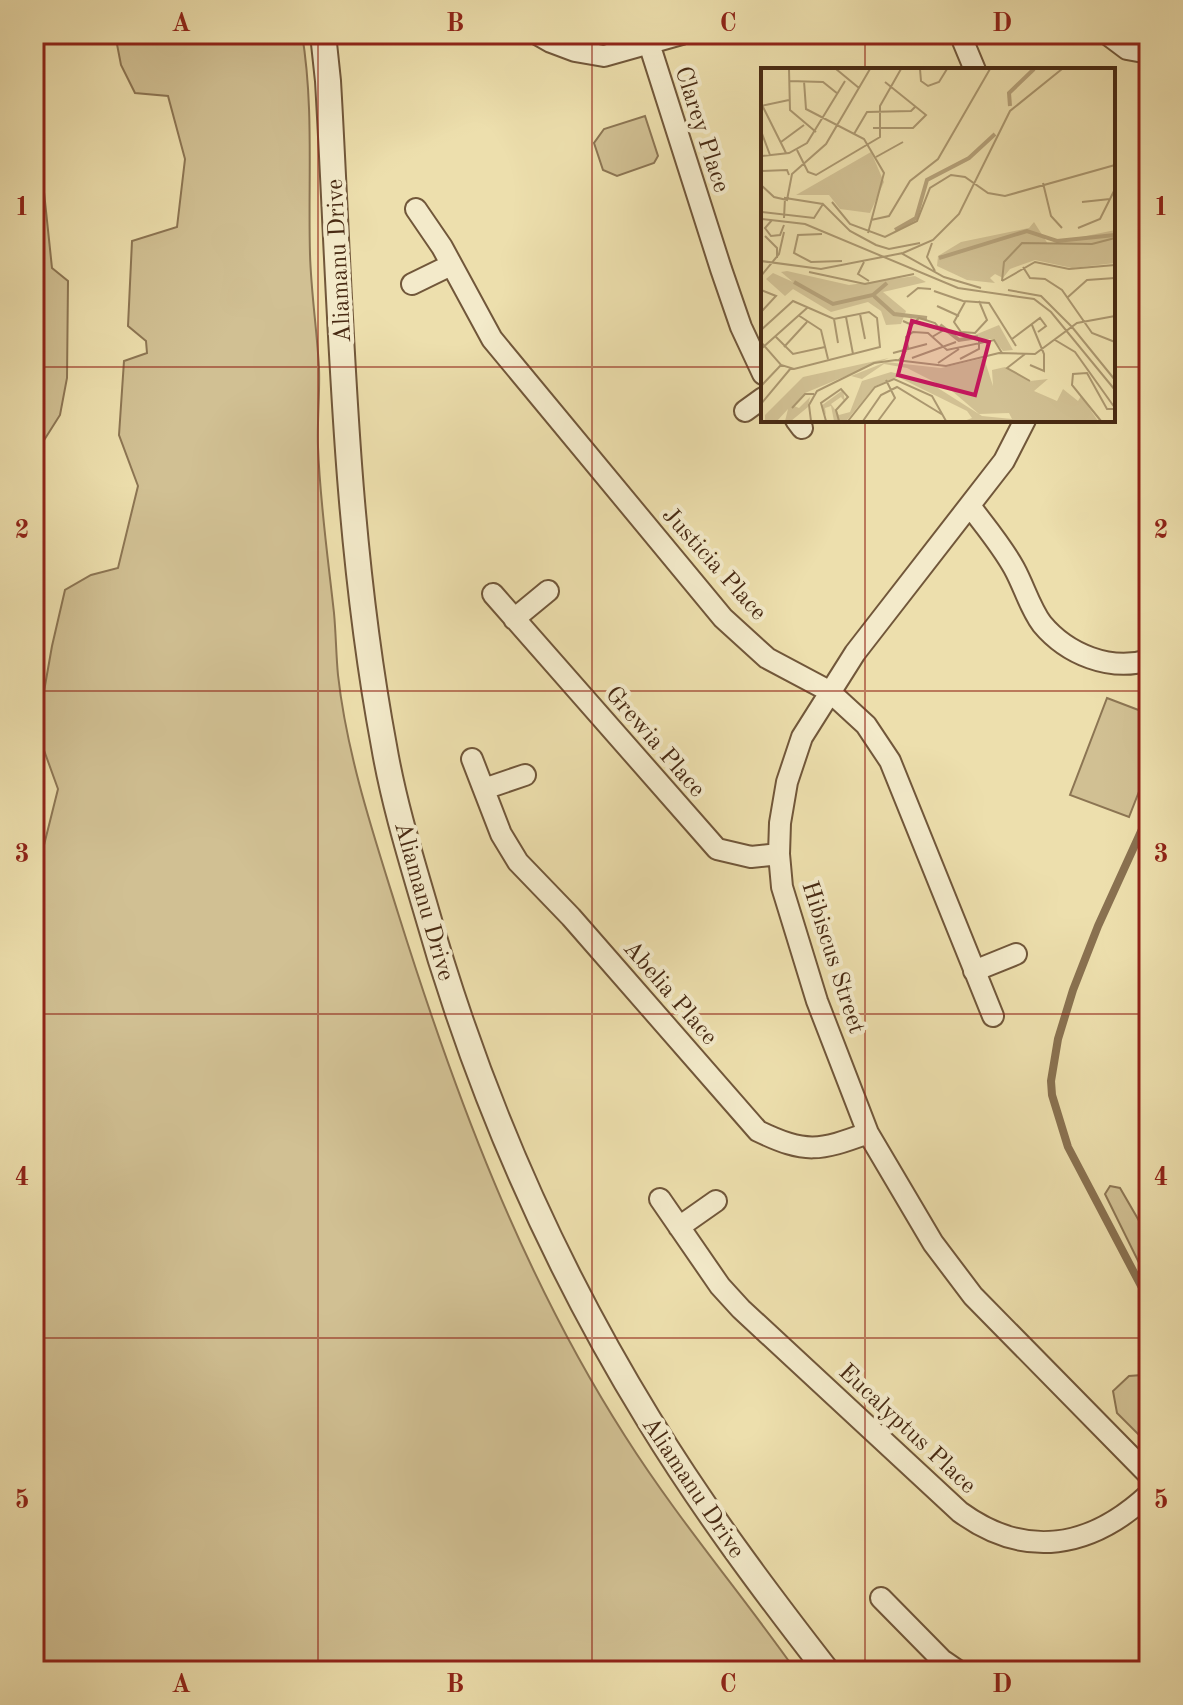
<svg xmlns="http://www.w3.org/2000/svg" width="1183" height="1705" viewBox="0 0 1183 1705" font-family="'Old Standard TT',serif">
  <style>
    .green { fill: #d1c093; stroke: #8c7553; stroke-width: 2 }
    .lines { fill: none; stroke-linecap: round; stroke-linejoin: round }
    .stream { stroke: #897150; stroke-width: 8 }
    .minor-casing { stroke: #71573a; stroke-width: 24 }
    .tertiary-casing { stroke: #71573a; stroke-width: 28 }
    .minor { stroke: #f3eaca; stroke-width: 20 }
    .tertiary { stroke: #f3eaca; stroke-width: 24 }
    .grid { fill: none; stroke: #8f2418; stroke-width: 2; stroke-opacity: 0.55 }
    .labels { text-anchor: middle; stroke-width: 8; stroke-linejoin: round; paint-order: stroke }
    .street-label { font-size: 24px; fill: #482a13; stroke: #f3eaca }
    .inset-river { fill: none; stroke: #b5a179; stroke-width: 4 }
    .inset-road { fill: none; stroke: #ab976f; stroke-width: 2 }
    .view { fill: #c2185b; fill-opacity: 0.15; stroke: #c2185b; stroke-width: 4 }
    .inset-edge { fill: none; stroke: #482a13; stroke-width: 4 }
    .neatline { fill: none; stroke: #8f2418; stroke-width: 3 }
    .grid-label { font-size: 26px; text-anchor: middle; font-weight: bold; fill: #8f2418 }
  </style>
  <rect width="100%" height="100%" fill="#eddfad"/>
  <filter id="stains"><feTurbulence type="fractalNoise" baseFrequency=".0025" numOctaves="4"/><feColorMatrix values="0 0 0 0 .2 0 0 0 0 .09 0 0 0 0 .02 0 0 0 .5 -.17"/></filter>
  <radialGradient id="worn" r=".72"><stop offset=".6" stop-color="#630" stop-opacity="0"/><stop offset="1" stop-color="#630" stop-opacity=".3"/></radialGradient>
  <path class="green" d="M115,34h187c12,72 6,147 8,220 1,38 7,76 9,114 1,26 -2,52 -1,79 2,56 10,111 16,166 2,21 2,41 4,62 9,81 36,161 60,238 57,182 124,362 227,523 52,82 115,156 171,235h-762v-786l24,-96 -21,-58 15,-85 13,-56 26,-15 27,-7 20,-82 -19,-51 5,-74 23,-8 -1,-12 -18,-15 4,-85 45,-14 8,-68 -17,-63 -33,-3 -14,-28z
    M34,97l18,171 16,13 -1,97 -7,37 -26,41z
    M645,116l13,40 -4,7 -37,13 -14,-6 -9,-27 10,-14z
    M1107,698l42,16v52l-20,51 -59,-22z
    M1110,1186l10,2 29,50v45l-44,-89z
    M1149,1355v80l-8,2 -24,-24 -4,-22 16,-15 13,-1z"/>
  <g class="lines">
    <path class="stream" d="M1149,814l-51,112 -25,64 -15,49 -7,42 1,14 16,52 81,154"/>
    <defs>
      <path id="minor" d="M537,34l14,8 24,9 29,5 78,-22
        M646,34l75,235 20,58 22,47
        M960,34l15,36
        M1107,34l20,15 22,4
        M416,209l26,38 50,92 231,279 44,40 62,33 37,34 24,36 103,255
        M412,284l39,-19
        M745,411l18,-13
        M796,420l6,8
        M1025,420l-21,41 -149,192 -53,84 -15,45 -7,41 -1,31 3,33 35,114 51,132 65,110 40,53 176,179
        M970,506c15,20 32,40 44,62 10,18 16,40 28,56 25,30 68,48 107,36
        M493,594l224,255 34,8 28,-3
        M514,619l34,-28
        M472,759l29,75 17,28 53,55 187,214c48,23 61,20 110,2
        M484,789l41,-14
        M974,971l42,-17
        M660,1199l60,87 21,23 219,203c66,48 131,36 189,-18
        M679,1227l37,-26
        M881,1598l61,62 16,11"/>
      <path id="tertiary" d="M323,34l5,47c13,222 15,446 56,665 9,53 25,106 40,157 51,182 126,356 225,517 53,87 115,170 178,251"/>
    </defs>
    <use href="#minor" class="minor-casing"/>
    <use href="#tertiary" class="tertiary-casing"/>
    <use href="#minor" class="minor"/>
    <use href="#tertiary" class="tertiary"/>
  </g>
  <path class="grid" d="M318,34v1637M592,34v1637M865,34v36M34,367h729M1113,367h36M865,420v1251M34,691h1115M34,1014h1115M34,1338h1115"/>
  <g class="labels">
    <g class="street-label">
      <text transform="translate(703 129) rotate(72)" y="8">Clarey Place</text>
      <text transform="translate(338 261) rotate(-93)" y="8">Aliamanu Drive</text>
      <text transform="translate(715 563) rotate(48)" y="8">Justicia Place</text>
      <text transform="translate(656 741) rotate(49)" y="8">Grewia Place</text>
      <text transform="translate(425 901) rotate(74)" y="8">Aliamanu Drive</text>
      <text transform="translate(834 957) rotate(72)" y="8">Hibiscus Street</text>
      <text transform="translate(671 992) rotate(49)" y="8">Abelia Place</text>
      <text transform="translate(908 1428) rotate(43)" y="8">Eucalyptus Place</text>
      <text transform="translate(694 1487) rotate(56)" y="8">Aliamanu Drive</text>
    </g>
  </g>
  <g transform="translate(761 68)">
    <rect width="354" height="354" fill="#eddfad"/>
    <path d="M110,84l13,30 -14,31 -30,-4 -11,-14h-33zM273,154l14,22 67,-14v33l-43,5 -37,-8 -25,9 -7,9 -8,-4 -5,4 5,5 -28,-3 -30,-14 1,-10 23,-14 68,-14zM26,203l62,14 66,-9 11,6 -43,10 23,19 -5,13 -15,1 -5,-14 -13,-9 -37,10 -38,-23 -8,7 -19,-17 7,-6 20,9 -12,-10zM238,257l14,25 -10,1 -10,-12h-28zM128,290l-84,35 -11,13 5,2 11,-11 -2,10 -17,14h-6l3,-12 -11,12h-12v-6l38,-38zM223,290l9,28 -1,-16 13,-3 25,14 18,-2 -14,12 23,10 6,-12 15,12 3,-5 17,25h-134l8,-3 -5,-7 -69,-34 -23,9 -28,34 -13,1 -3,-15 -6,2 1,7 -5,-9 22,-16 2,12 -4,-5 -10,7 8,11 11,-3 12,-31 29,-9 36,9 55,35 30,3 -3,-6 -30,1 -27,-23 -45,-23 -23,-4 -22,15 -11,-3 35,-14 55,6z" fill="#d1c093"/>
    <path class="inset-river" d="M249,38l-1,-13 25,-24M134,162l21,-12 11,-38 42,-22 26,-24M178,190l88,-27 30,10 58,-6M33,214l39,22 40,-9 14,-12M113,228l20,18 33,4M179,257l19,15 19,-3"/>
    <path class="inset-road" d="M28,1l1,41 26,22M75,1l23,19M159,1l1,12 7,5 11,-4 8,-13M28,13l34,1 15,12M43,13l2,28 58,30 20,34 -16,60M1,37l24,48M0,38l28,-6M112,60h40l13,-13 -41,-33M0,63l9,24M93,66l13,-22 44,-1 5,-5M20,74l23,-17M36,82l11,22 8,3 64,-38v-31l21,-37M0,88l28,-3 18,-10 38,-62M115,89l27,-15M0,103l26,-1 2,5M282,115l8,33 11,12M0,117l13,12 13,3 5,-26 34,-30 44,-75M71,134l18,22 35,13 32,-16 13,-33 21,-13 14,2 23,16 17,3 110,-31M321,134l28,-3M0,144l53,6 9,-14 27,27 26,14 13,4 31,-6M23,150l1,-20 38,6M0,151l44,5 153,64 76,11 17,13 64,78M11,152l-7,8 6,8 9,-1 4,-10M110,152l18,-4 21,-35 28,-22 52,-90M317,160l22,-9 15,-30M61,166l-24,1 -4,18 17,9 31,-1M4,168l12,12v10M171,175l-5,14 8,14M140,185l43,24 37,11M0,193l60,8 82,-16 30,-13 26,-26 51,-103 52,-42M103,194l-6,12 11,7M262,199l7,11 15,1 17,11 30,43 23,9M48,204l56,12 49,-10M0,208l18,-22 5,-22M241,213l2,-19 18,-19 70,1 23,-6M241,213l33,-19 34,7 46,-4M0,222l15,6 -15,16M247,222l33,6 31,31M173,223l29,10 26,2 27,43M146,229l11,-9 13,1M307,229l19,-17 28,-2M204,234l-11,20 7,10 14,1 12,-13 -8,-19M176,238l22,10M99,246l5,25M37,247l23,15 7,29M85,249l7,37M73,251l4,24M142,253l9,4 7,-7 16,5 7,8 -10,6M311,259l43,53M0,262l32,-29 41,18 35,-7 8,6 3,29 -86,22 -13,-4 -20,-23M14,268l18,18 32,-7M251,271l28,-21 6,8 -8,6M294,272l20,12 40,56M23,279l23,-25M0,281l46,-41M132,285l34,-9M264,286l-18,14 23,13M151,290l44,-16M199,291l19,-10v-9M138,292l9,-12 -2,-11 7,-5 15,1 19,17 47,-10 8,13M177,295l21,-14M269,297l14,6v-17l-12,-29M0,318l20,-21M0,336l30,-36M31,340l13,-14h9M50,353l-2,-16 8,-14 57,-28 22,-3 50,6 53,-13 36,1 42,-31 38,-7M65,353l-5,-18 20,-14 7,8 -12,13 3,11M87,353l27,-34 19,-8 38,17 14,25M102,353l18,-26 16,-8 46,28M117,353l17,-23 -9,-18M140,353h25M340,353l-29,-36 1,-11 14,-1 20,36h8"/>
    <path class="view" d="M151,253l77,21 -14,53 -77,-20z"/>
    <rect width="354" height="354" class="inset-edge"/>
  </g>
  <rect width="1183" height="1705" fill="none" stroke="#eddfad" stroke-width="88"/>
  <rect x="44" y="44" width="1095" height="1617" class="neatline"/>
  <g class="grid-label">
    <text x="181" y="31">A</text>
    <text x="455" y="31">B</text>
    <text x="728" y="31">C</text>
    <text x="1002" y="31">D</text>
    <text x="22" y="215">1</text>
    <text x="1161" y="215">1</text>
    <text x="22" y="538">2</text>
    <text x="1161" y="538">2</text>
    <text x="22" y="862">3</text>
    <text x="1161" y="862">3</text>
    <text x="22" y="1185">4</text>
    <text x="1161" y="1185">4</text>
    <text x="22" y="1508">5</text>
    <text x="1161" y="1508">5</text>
    <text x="181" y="1692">A</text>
    <text x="455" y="1692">B</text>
    <text x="728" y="1692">C</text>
    <text x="1002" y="1692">D</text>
  </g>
  <rect width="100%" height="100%" filter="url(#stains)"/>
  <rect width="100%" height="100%" fill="url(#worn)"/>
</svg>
